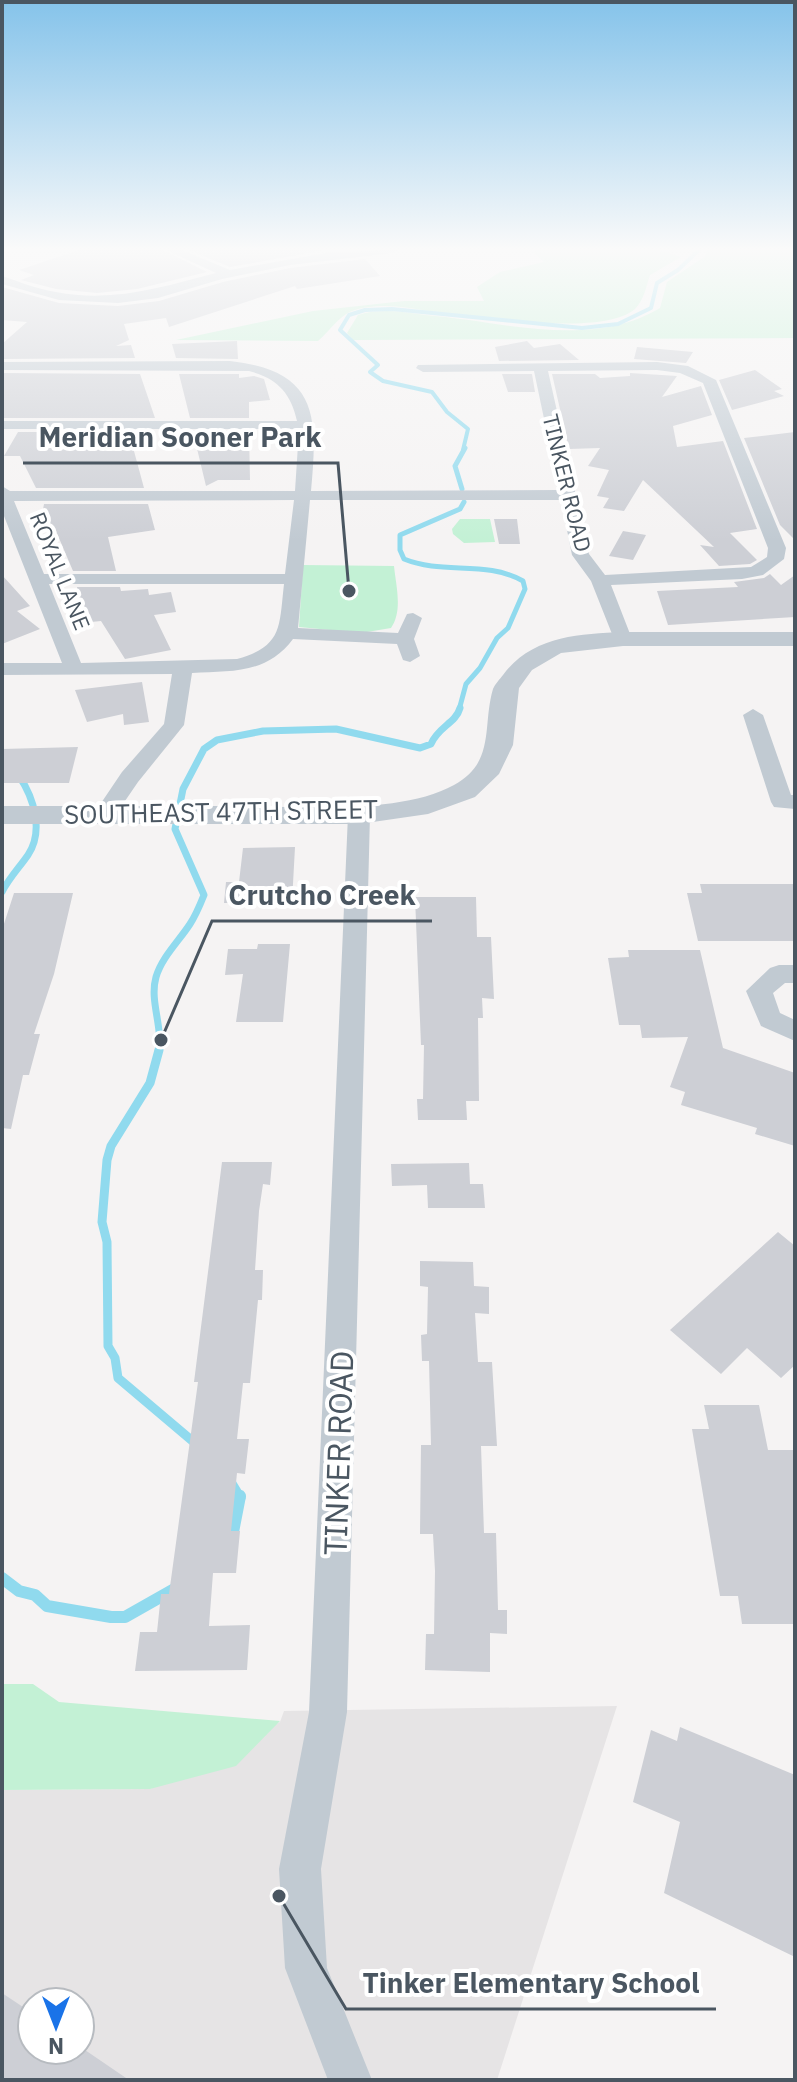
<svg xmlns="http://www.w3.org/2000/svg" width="797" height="2082" viewBox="0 0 797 2082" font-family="'IBM Plex Sans',sans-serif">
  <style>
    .education { fill: #e6e4e5; fill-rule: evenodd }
    .green { fill: #c3f1d5 }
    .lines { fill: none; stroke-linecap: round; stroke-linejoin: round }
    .stream-far4 { stroke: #90daee; stroke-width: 4 }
    .stream-far3 { stroke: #90daee; stroke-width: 5 }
    .stream-far2 { stroke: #90daee; stroke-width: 7 }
    .stream-far1 { stroke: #90daee; stroke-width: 9 }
    .stream { stroke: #90daee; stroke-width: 12 }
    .building { fill: #cdcfd5 }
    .minor { fill: #c1cad2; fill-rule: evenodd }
    .tertiary { fill: #c1cad2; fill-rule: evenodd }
    .labels { text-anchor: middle; stroke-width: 8; stroke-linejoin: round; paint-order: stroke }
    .far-street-label { font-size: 22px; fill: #4a5661; stroke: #fff }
    .street-label { font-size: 26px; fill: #4a5661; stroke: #fff }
    .near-street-label { font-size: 32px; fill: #4a5661; stroke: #fff }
    .leader { fill: none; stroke: #4a5661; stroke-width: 3 }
    .callout-dot { fill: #4a5661; stroke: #fff; stroke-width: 3 }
    .callout-label { font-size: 28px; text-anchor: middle; font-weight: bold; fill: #4a5661; stroke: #fff; stroke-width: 8; stroke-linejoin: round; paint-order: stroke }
  </style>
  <rect width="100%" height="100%" fill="#f5f3f3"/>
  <path class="education" d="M617,1706l-120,374h-495v-290l148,-1 130,-67 4,-11zM32,2002h48v48h-48z"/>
  <path class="green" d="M537,250h121l23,7 -31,18c-4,12 -6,25 -15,34 -33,28 -156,8 -200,3 -26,-4 -54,-10 -80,-2 -15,4 -25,21 -37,31l-142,-1 137,-29 91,-10h80l-7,-14 23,-15 44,-10 -11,-10z
    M708,250h87v88l-442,2 -6,-7 11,-18c24,-7 43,-3 67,0 77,6 165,35 235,-7l7,-26 37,-25z
    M460,519h30l5,23 -31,1 -11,-9 -1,-5z
    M303,565l91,1c2,20 9,45 -3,62l-30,5 -62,-6z
    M2,1684h31l26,18 221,19 -44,45 -86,23 -148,1z"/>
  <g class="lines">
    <path class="stream-far4" d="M463,450l5,-21 -21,-17 -15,-20 -49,-11 -13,-9 8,-7 -38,-35 9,-15 16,-5 27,-1 190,19 36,-4 33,-16 6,-25 21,-13 21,-20"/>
    <path class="stream-far3" d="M462,489l-7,-23 10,-18
      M459,710l7,-26 14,-16 17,-30 11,-10 17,-39 -2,-8c-37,-21 -80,-6 -119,-22l-4,-9v-15l60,-26 4,-7"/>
    <path class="stream-far2" d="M2,892c7,-14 17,-24 26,-37 16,-24 6,-57 -9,-79
      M158,1052c6,-24 -9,-50 -2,-75 6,-20 23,-36 34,-53 6,-9 10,-19 14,-29l-29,-66 8,-40 21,-40 13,-9 46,-9 73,-2 84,19 11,-4c7,-17 25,-21 29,-36"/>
    <path class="stream-far1" d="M159,1050l-9,33 -39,63 -4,14 -5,62 5,20 1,104 7,12 3,20 78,66
      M230,1480l11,18"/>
    <path class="stream" d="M228,1539l5,-7 7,-36
      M2,1578l17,13 16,4 12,11 64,11h14l53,-30"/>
  </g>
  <path class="building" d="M79,250h84l44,22 -70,17 -40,4 -41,-4 -35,-9 13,-5 -15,-5z
    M189,250h137l-96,17z
    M365,259l15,17 -83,13 -2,-3 -126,41 -3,-9 -42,6 5,16 -13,6 15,-1 4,13 -133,1v-15l25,-22 -25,-2v-33l57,16 59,3 41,-5 64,-19 67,-14z
    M237,341l1,18 -62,-1 -4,-14z
    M527,341l7,7 26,-4 19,16 -80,1 -4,-14z
    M637,347l56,5 -7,11 -52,-4z
    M755,370l27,19 -8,2 10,5 -52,14 -13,-30z
    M2,373l138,1 15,44h-153z
    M630,373l47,3 -15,21 39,-11 11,29 -39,11 4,21 46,-6 34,88 -27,4 27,27 -7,4 -31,2 -19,-21 14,2 -71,-67 -19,31 -21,-3 6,-10 -12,-2 12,-26 -21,-4 12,-18 -31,1 -17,-75h43l5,4 30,-2z
    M179,374h60v4l15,-2 10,3 6,21 -21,2v16h-59z
    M502,374h30l3,18h-27z
    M18,432h137l-24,8 13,48h-108l-16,-32h-16z
    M193,432h56l1,48h-32l-12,6z
    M795,432v108l-15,-15 -36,-87z
    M44,504h104l7,26 -47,7 8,34h-43l-17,-40 -17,1z
    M494,519h23l3,25h-21z
    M623,531l23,4 -13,25 -24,-4z
    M770,574l11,11 14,-10v42l-127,8 -11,-34 81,-4 -4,-5 30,-4z
    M2,575l28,31 -13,5 23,18 -38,15z
    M77,587h43l1,4 27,-2 1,6 22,-3 5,20 -22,3 17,35 -46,9 -24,-38 -20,2z
    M142,682l7,40 -25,3 -1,-11 -36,8 -12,-32z
    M78,747l-9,36h-67v-34z
    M295,847l-3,55 -68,1 2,-21h13l4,-34z
    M700,884h95v57h-97l-11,-48h15z
    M14,893h59l-19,81 -20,60h6l-11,41h-6l-12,54 -9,-1v-198z
    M415,897h61l1,40h14l3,62 -12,-1 1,20h-5l1,83h-13l1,19h-49l-1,-21h6l1,-54h-3z
    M258,944h32l-7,78h-47l7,-48 -18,1 3,-26h29z
    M628,950h72l23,98 72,25v73l-40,-12 2,-6 -76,-23 4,-13 -15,-5 18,-50 -46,1 -2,-13h-21l-11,-67 21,-1z
    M222,1162h50l-2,23 -7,-1 -4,27 -4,59h8l-1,30h-4l-8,83h-7l-6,56h12l-4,35 -8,-1 -6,58h9l-4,42h-23l-4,53 41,-1 -3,45 -112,1 5,-39h17l4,-38h8l29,-212h-4z
    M469,1163l1,21h13l2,24h-57l-1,-23 -35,1 -1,-22z
    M778,1232l17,14v119l-14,13 -34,-30 -26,26 -51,-44z
    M420,1261l53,1 1,24 15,1v27l-14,-1 3,49h14l5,84h-16l3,87h12l2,77h9v24l-17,-1v39l-65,-2 1,-36h8l1,-63 -2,-37h-13l1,-89h10l-2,-84h-7l-1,-26 6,-1 1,-47 -8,-1z
    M704,1405h55l9,45h27v174h-53l-4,-28h-18l-28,-167h17z
    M680,1727l115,48v182l-131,-64 16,-71 -47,-20 18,-72 26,11z
    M2,1993l30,20v37h53l44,30h-127z"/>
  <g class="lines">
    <path class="minor" d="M166,250h16l48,20 101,-18 68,-2 -6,3 -103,12 -68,14 -64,19 -40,5 -59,-3 -57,-16v-8c18,6 35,13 54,16 57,11 106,-5 160,-19z
      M230,361c88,10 88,54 81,130l248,-1 -25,-119 -111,1 -7,-4 2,-3 239,-3 31,4 28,14 70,168 -2,11 -21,16 -21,4 -131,6 21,54 -9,6 -9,-6 -23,-58 -19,-26 -11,-55h-251l-12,128 100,5 9,-19 6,-1 9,5 -8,21 6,17 -10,6 -7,-2 -6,-16 -104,-5c-26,35 -61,32 -101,34l-8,52 -46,57 -26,38h-16l-3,-5 29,-43 42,-48 8,-50 -170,1v-12h60l-60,-152v-25l8,5h285l4,-62h-297v-8h295c-6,-28 -20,-43 -48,-50l-247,-1v-8zM657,370l23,3 23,10 65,165 -1,9 -16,10 -146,8 -16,-21 -41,-183zM294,500l-9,74h-241l-30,-73zM49,584h235c-5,43 -1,62 -47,75l-156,4z
      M753,709l10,6 28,80h4v14l-21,-2 -3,-5 -28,-87z
      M359,808l8,2 3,5 -23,897 -26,157 6,99 45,112h-44l-43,-112 -6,-99 30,-157 39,-897 3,-5z
      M779,965h16v18h-10l-12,10 7,20 15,7v21l-34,-15 -15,-35 24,-23z"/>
    <path class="tertiary" d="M623,632h172v14h-172l-62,7 -29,17 -13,18 -6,57 -14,29 -24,23 -47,17 -69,10h-357v-18c79,0 157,0 236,0 61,0 162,9 216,-21 42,-23 28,-59 39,-96 2,-5 7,-10 10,-14 29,-39 75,-41 120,-43z"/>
  </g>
  <linearGradient id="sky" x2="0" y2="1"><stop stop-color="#85c3ea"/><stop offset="0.46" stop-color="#fafafa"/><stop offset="1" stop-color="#fafafa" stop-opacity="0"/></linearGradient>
  <rect width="797" height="541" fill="url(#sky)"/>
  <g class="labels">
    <g class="far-street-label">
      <text transform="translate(567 483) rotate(76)" y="8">TINKER ROAD</text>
      <text transform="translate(60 571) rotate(68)" y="8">ROYAL LANE</text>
    </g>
    <g class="street-label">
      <text transform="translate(221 812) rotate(-1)" y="9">SOUTHEAST 47TH STREET</text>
    </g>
    <g class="near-street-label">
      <text transform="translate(339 1453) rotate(-88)" y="11">TINKER ROAD</text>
    </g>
  </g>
  <path class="leader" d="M349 591L338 463H23M161 1040L212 921H432M279 1896L346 2009H716"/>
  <g class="callout-dot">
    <circle cx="349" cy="591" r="8"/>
    <circle cx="161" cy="1040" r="8"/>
    <circle cx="279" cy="1896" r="8"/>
  </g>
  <g class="callout-label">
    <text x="180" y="447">Meridian Sooner Park</text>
    <text x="322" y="905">Crutcho Creek</text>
    <text x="531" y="1993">Tinker Elementary School</text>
  </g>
  <rect width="797" height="2082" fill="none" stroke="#4a5661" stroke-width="8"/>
  <g transform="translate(56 2026) rotate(180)"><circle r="38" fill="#ffffff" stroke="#b7bbc0" stroke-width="2"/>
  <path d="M0-6L14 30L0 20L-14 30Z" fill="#1a73e8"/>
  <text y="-12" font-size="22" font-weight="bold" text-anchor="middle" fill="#4a5661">N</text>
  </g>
</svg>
